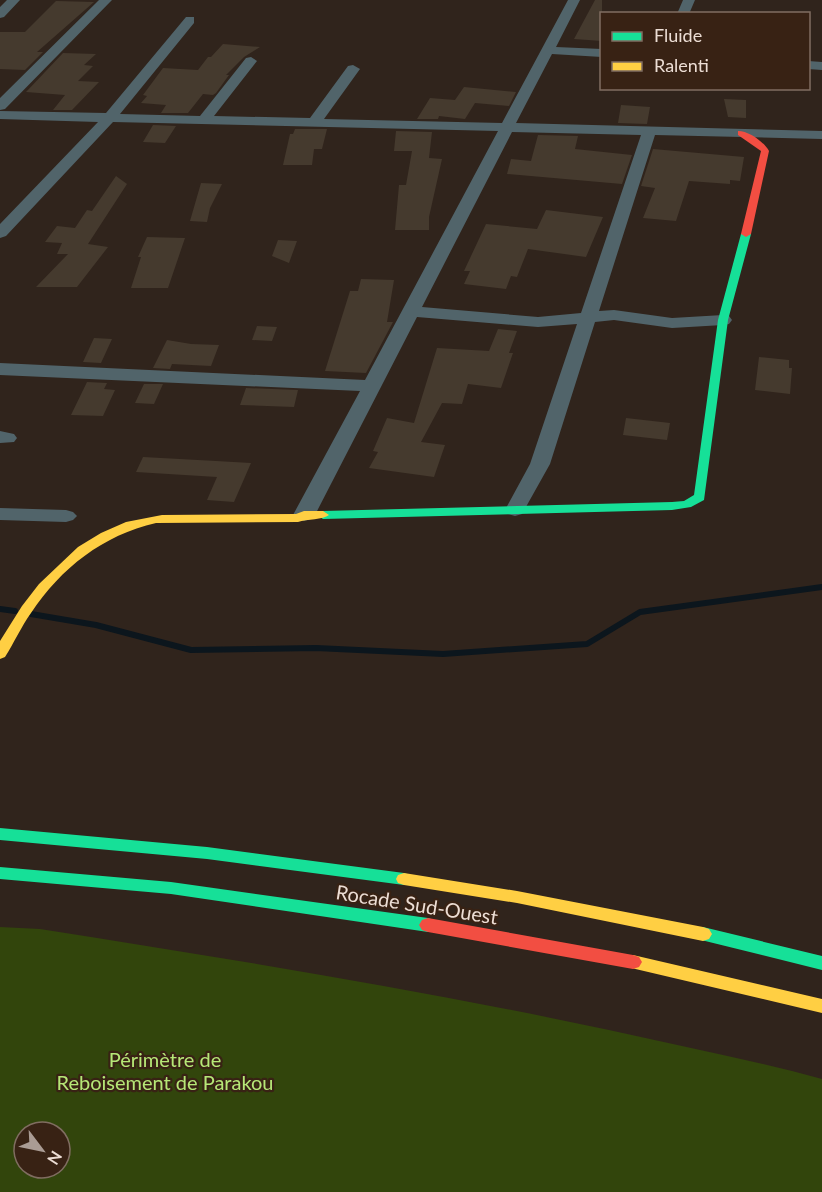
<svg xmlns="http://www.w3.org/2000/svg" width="822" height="1192" font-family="Lato,sans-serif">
<rect width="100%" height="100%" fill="#30241c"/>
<path fill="#32450c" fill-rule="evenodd" d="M0 927 40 929C231 959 421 990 609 1030 680 1046 752 1060 822 1079V1192H0ZM24 1132H60V1168H24Z"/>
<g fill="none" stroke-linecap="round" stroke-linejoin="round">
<path stroke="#0c161d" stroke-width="6" d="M0 609 15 611
M31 614 96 625 191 650 316 648 443 654 587 644 640 612 822 587"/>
</g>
<path fill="#453a2e" d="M595 0H602V41L574 39Z
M56 1 94 2 37 52H43L25 70 0 69V32H25Z
M223 44 260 47 244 57 226 75H229L216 93 213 95 203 94 188 113H161L166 105 141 103 147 96 143 95 163 68 198 70 208 57H211Z
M63 53 96 54 84 65 93 66 78 81 99 82 72 110H53L65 95 26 92Z
M464 87 516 92 509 106 475 103 465 119 439 116 438 119H417L430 98 455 100Z
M724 99 746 100V118L728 117Z
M621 105 650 107 647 124 618 123Z
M153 125 176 126 165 143 143 142Z
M295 129H327L322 149H314L312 165H283L290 134H293Z
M396 131 432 132 429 158 442 159 429 217V230H395L399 185H406L412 151H394Z
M538 135 578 136 575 149 632 155 622 184 507 174 511 159 531 161Z
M653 149 744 157 740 181 730 180V184L689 181 676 221 643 218 655 188 641 186Z
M116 176 127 184 88 244 108 247 77 287H36L68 254H57L62 243 45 242 57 226 75 228 87 210 92 211Z
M201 183 222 184 210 208 207 222 190 221Z
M546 210 603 217 586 257 528 249 517 277 511 276 506 289 464 284 470 271H464L486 224 537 229Z
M147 237 185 238 168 288H131L141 257H138Z
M278 240 297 241 289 263 272 256Z
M361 279 394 280 387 322H393L366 373 325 371 350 291H358Z
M257 326 277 327 272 341 252 340Z
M498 329 517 331 509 353H513L501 388 468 384 462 404 442 403 421 442 445 445 434 477 369 468 378 452 373 451 387 418 414 423 437 348 489 351Z
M94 338 112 339 101 363 83 362Z
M167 340 191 344 219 345 211 366 172 364 170 369 153 368Z
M759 357 789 360V368H792L790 394 755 390Z
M87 382 107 383 104 389 115 390 103 416 71 415Z
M144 384H163L154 404 135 403Z
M246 388 298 390 294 407 240 405Z
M626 418 670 423 667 440 623 435Z
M143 457 216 461 251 463 234 502 207 500 217 477 136 472Z"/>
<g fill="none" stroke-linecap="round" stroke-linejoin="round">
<path fill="#51646a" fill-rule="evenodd" d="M7 0H20L4 17 0 18V7Z
M99 0H112L5 109 0 110V98Z
M568 0H580L556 47 602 49V57L552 54 516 123 822 131V139L655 135 599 311 614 310 672 318 723 315 729 316 732 320 729 324 723 325 672 328 614 320 595 322 550 464 522 514 515 516 508 514 505 510 530 464 577 324 538 327 417 317 315 515 311 519 304 521 297 519 293 515 360 391 0 375V363L365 380 498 131 113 122 6 236 0 238V224L98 122 0 119V111L106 113 186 17H194V23L120 114 200 116 246 58 251 57 257 61 214 116 310 118 348 66 353 65 360 69 324 119 502 123ZM512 132 641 135 581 313 538 317 422 307Z
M683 0H695L689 14H677Z
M808 61 822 62V70L808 69Z
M0 431 14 434 17 438 14 442 0 443Z
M0 508 66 510 73 512 77 516 73 520 66 522 0 520Z"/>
<path fill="#16e098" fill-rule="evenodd" d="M746 231 751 234 728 320 704 500 691 507 672 510 323 519 317 515 323 511 672 502 684 501 694 495 718 320 741 234Z
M0 828 207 847 404 873 410 875 412 879 410 883 404 885 207 859 0 840Z
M0 867 171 882 428 918 434 920 437 925 434 930 428 932 171 894 0 879Z
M703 927 822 956V970L697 939 694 934 697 929Z"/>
<path fill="#ffcf43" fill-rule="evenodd" d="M304 511H323L329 515C323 520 307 519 298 522L156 523C103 535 61 568 31 613 21 627 14 643 5 657L0 659V641L22 606 39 584 78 547 101 533 126 522 162 515 296 514Z
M404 873 517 891 703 927 709 929 712 934 709 939 703 941 517 903 404 885 398 883 396 879 398 875Z
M633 955 822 999V1013L627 967 624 962 627 957Z"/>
<path fill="#f24e42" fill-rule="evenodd" d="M738 131C749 131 764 142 769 151L751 234 746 237 741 234 761 151 738 135Z
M428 918 633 955 639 957 642 962 639 967 633 969 428 932 422 930 419 925 422 920Z"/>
</g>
<g text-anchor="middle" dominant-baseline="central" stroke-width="4.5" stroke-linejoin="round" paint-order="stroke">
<g font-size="20" fill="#ecddd4" stroke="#382214">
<text transform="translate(417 904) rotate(9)">Rocade Sud-Ouest</text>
</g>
<g font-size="20" fill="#b6e777" stroke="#382214">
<text x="165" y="1059">Périmètre de<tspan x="165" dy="23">Reboisement de Parakou</tspan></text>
</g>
</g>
<rect x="600" y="12" width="210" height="78" fill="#382214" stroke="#806d61" stroke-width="1.5"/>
<rect x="612" y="32" width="30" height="9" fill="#16e098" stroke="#806d61" stroke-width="1.5"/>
<text x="654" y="42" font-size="18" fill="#ecddd4">Fluide</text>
<rect x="612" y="62" width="30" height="9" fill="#ffcf43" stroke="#806d61" stroke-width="1.5"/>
<text x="654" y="72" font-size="18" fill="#ecddd4">Ralenti</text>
<g transform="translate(42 1150) rotate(122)"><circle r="28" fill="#382214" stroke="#806d61" stroke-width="1.5"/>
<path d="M0-4.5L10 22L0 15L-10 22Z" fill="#aa9c94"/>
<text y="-9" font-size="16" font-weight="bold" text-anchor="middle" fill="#ecddd4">N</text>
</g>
</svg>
